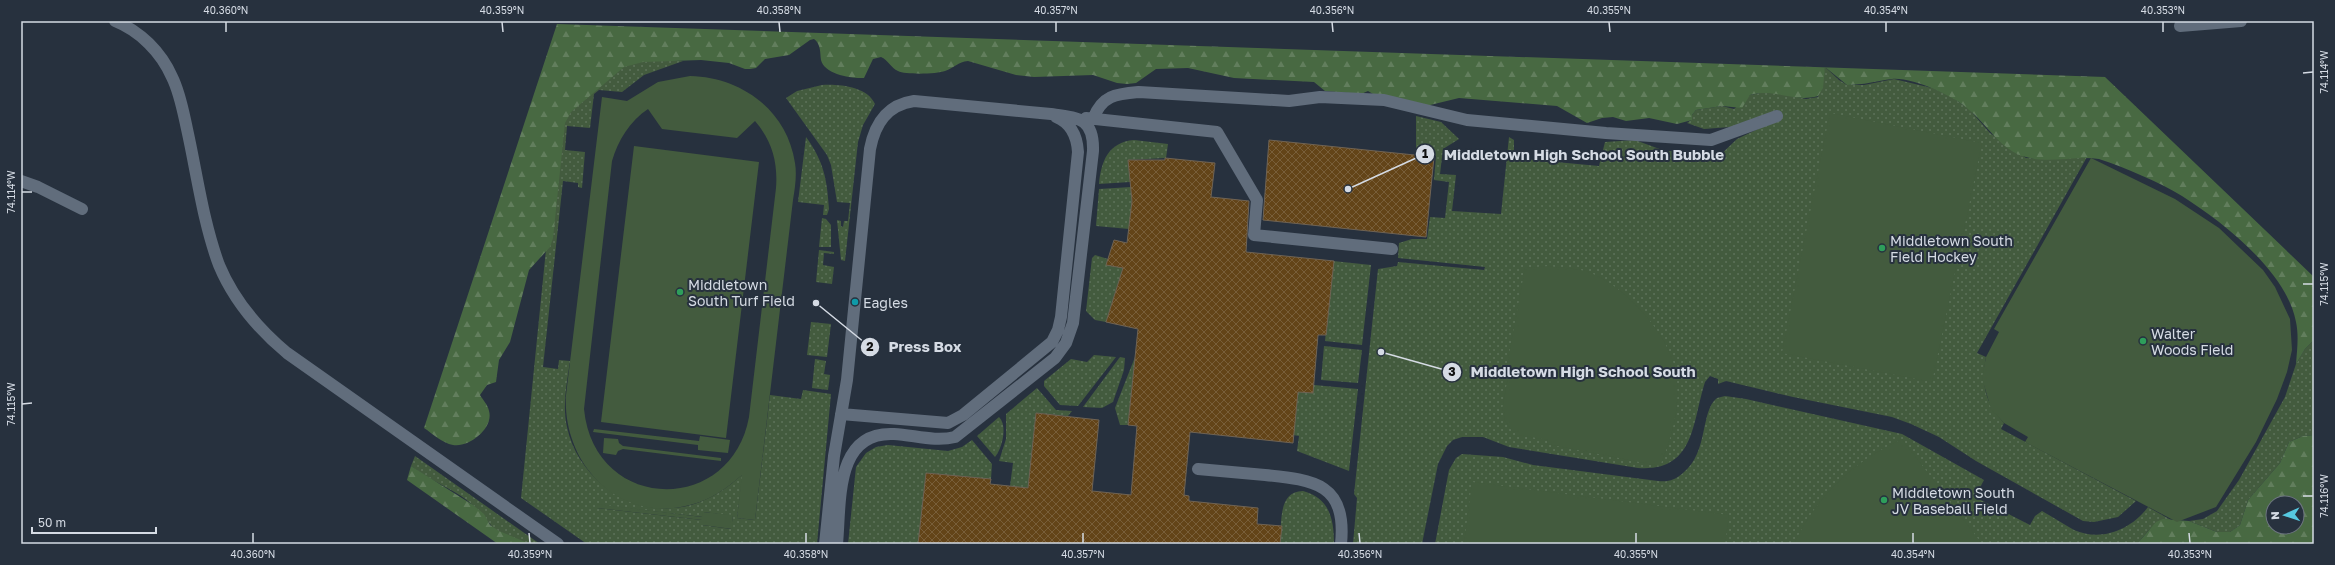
<svg xmlns="http://www.w3.org/2000/svg" width="2335" height="565" font-family="'Golos Text',sans-serif">
<defs>
<pattern id="grass-dots" width="8" height="8" patternUnits="userSpaceOnUse"><rect width="8" height="8" fill="#435b3e"/><path d="M2 2h.1M6 6h.1" fill="none" stroke="#5d725a" stroke-width="1.8" stroke-linecap="round"/></pattern>
<pattern id="forest-firs" width="22" height="20" patternUnits="userSpaceOnUse"><rect width="22" height="20" fill="#486942"/><path d="M5 1l3.5 6h-7zM16 11l3.5 6h-7z" fill="#627e5d"/></pattern>
<pattern id="building-cross-hatch" width="8" height="8" patternUnits="userSpaceOnUse"><rect width="8" height="8" fill="#634418"/><path d="M0 0l8 8M0 8l8-8" fill="none" stroke="#785e39"/></pattern>
</defs>
<rect width="100%" height="100%" fill="#27313e"/>
<path fill="url(#grass-dots)" fill-rule="evenodd" d="M633 57 683 61 644 75 622 92 599 90 594 94 590 128 567 126 565 150 585 152 582 188 578 187V183L563 181 543 367 558 369 559 360 570 361C567 383 562 405 567 427 579 482 636 520 691 505 712 499 727 488 743 474L737 518 755 520 770 395 801 399 803 390 831 394 817 544H587L521 498 559 120ZM597 505 703 517 704 512 733 516 731 529 702 525V520L597 508Z
M1825 67 1839 80 1847 85H1864L1894 79 1932 88 1949 95 1969 109 1990 133 2026 158 2054 159 2087 157 1977 353 1986 357C1981 386 1985 402 2004 423L2001 429 2136 501 2118 517 2094 522 2083 521 1976 461 1939 437 1911 424 1892 417 1793 397 1726 381 1718 384V379L1710 376 1705 382C1692 423 1695 472 1638 468L1509 447 1483 437H1462L1453 440 1447 446 1438 464 1422 544H1353L1357 498 1354 494 1378 269 1397 266 1398 262 1484 270 1485 267 1398 258 1399 243 1412 239H1427L1430 217 1445 218 1449 182 1434 180 1436 156 1416 154V116L1441 122 1459 139 1443 149 1440 174 1456 175 1452 211 1501 214 1509 137 1514 140V158L1599 166 1605 142 1635 140 1665 151H1687L1716 159 1737 139 1781 118 1776 110 1743 126 1704 129 1687 123 1691 120 1692 115 1696 110 1722 106 1734 109 1750 95 1760 93 1773 92 1806 99 1818 97Z
M822 85C838 84 867 86 875 104L863 125 858 142 845 261 841 260 837 220 841 221V226L843 227 844 221H848L850 203 837 202 831 165 827 155 786 98 797 91Z
M806 137C824 162 827 179 829 209L827 215H823L824 205 798 202Z
M1134 140 1168 144 1166 158 1128 160 1130 182 1099 184C1101 162 1108 142 1134 140Z
M1131 187 1133 193 1129 229 1096 226 1099 189Z
M822 218 826 219 831 225V247H819Z
M819 250 834 252V254L824 253 823 265 834 267 832 284 816 282Z
M1095 255 1108 259 1123 268 1106 322 1095 320 1086 311 1092 258Z
M1333 261 1371 265 1362 345 1325 341Z
M811 322 831 324 827 357 807 355Z
M2314 340V435L2303 436 2289 442 2280 463 2248 500 2240 525 2230 532H2217L2189 521 2203 519 2217 511 2239 480 2285 397 2296 364 2305 349Z
M1324 346 1362 350 1358 383 1321 380Z
M1094 355 1116 357 1078 406 1060 405 1044 386V381L1071 359 1087 362Z
M1120 357 1125 358 1124 370 1113 402 1102 408 1083 407Z
M1135 357 1128 425H1120L1115 408Z
M815 359 826 361 824 374 830 375 828 390 812 388Z
M1314 385 1358 389 1349 471 1297 451 1299 436 1293 435 1298 392Z
M1037 388 1056 410 1072 411 1068 416 1036 413 1028 488 1010 486 1013 463 999 461 1006 439V414Z
M1725 396 1746 399 1902 434 1984 480 1975 497 2030 525 2035 516 2042 511C2053 517 2063 524 2074 530 2101 542 2131 530 2148 507L2171 520C2155 519 2148 532 2137 544H1435L1449 470 1456 458 1462 454 1503 457 1533 465 1658 481C1669 482 1675 480 1683 473 1709 452 1700 411 1717 398Z
M999 417C1008 426 1002 449 995 457L977 436Z
M972 440 992 464 991 479 926 473 918 544H848L856 467 866 453 876 447 888 445 948 451 962 447Z
M415 456 540 544C524 544 500 537 490 524 481 513 473 504 461 496 445 486 427 478 411 466Z
M1303 491C1330 498 1334 520 1334 544H1280C1282 525 1277 491 1303 491Z"/>
<path fill="url(#forest-firs)" fill-rule="evenodd" d="M557 24 2105 77 2314 277V340L2305 349 2296 364C2297 350 2299 336 2296 322 2287 272 2223 222 2182 196 2159 182 2126 168 2099 159 2076 155 2050 164 2026 157 2001 151 1987 124 1968 109 1954 96 1912 77 1892 79 1877 81 1863 85 1847 85L1825 67 1823 88 1818 96C1792 103 1777 88 1750 95L1742 108 1722 106 1696 110 1692 115V120L1677 124 1649 118 1626 121 1613 117 1602 118 1587 123 1557 106 1459 98 1426 106 1373 94 1368 91 1361 94 1325 91 1314 82 1234 78 1188 68 1156 69 1136 83 1127 84 1117 83 1093 75 1034 77 1016 75 968 61C958 62 954 68 945 71 937 74 906 75 898 71 891 68 888 60 881 57L873 59 864 78C852 79 824 74 821 60 820 53 821 44 814 39L810 40 789 55 765 59 756 68 750 69H745L729 63 701 60 643 62 624 67 571 112 565 123 553 238 550 247 529 270 510 342 499 360 496 382 487 385 480 395C483 400 488 405 489 411 494 428 469 448 453 445 442 443 433 434 424 428Z
M2314 435V544H2137L2156 522 2163 519 2189 521 2217 532H2230L2240 525 2248 500 2280 463 2289 442 2303 436ZM2273 503H2297V527H2273Z
M411 466 473 505 484 514 490 525 499 531 530 544H498L407 480Z"/>
<path fill="#435b3e" fill-rule="evenodd" d="M690 76C741 77 787 110 795 163 797 175 795 188 793 200L755 520 737 518 742 475C727 488 711 500 690 505 619 524 562 464 566 395L602 97 627 101 658 82ZM648 109 662 129 737 138 755 121C772 141 778 162 776 188L749 417C731 516 594 513 584 409L612 161C618 140 630 121 648 109Z
M1830 113 1982 143 1932 382 1782 353Z
M634 146 759 162 726 438 601 422Z
M2091 158 2175 199 2219 228 2263 270 2275 287 2290 319 2292 350 2287 372 2277 399 2256 442 2216 507 2177 522 2025 442 2028 437 2004 423 1991 409 1982 378 1986 357 1999 332 1994 329Z
M1549 266C1561 268 1574 268 1585 271 1622 282 1671 335 1676 374 1681 406 1672 437 1660 466L1547 444 1548 440 1519 435V432L1512 431 1504 419 1505 411 1502 410 1508 377 1505 376 1525 268Z
M594 429 699 441 700 436 730 440 728 453 698 450V445L593 432Z
M604 438 618 439 619 443 623 446 721 458V461L623 449 618 451 616 455 603 453Z
M1902 439 1982 544H1794C1817 495 1853 462 1902 439Z
M1472 482 1729 515 1725 544H1464Z
M597 504 702 517 703 512 733 515 732 529 702 525V520L597 508Z"/>
<path fill="url(#building-cross-hatch)" stroke="#6f6354" d="M1269 140 1434 157 1426 237 1263 220Z
M1165 158 1215 163 1211 197 1249 201 1246 252 1334 261 1326 335H1318L1313 393 1298 392 1293 443 1190 432 1184 495 1189 496V501L1258 508 1257 524 1282 526 1280 544H918L926 473 991 479 990 484 1028 488 1036 413 1099 420 1092 491 1131 495 1137 426 1128 425 1138 329 1106 322 1123 268 1106 265 1114 240 1127 243 1132 201 1128 160H1165Z"/>
<g fill="none" stroke-linecap="round" stroke-linejoin="round">
<path stroke="#616d7c" stroke-width="12" d="M115 21C140 31 161 52 172 77 180 93 183 111 187 129 197 174 203 222 219 265 234 301 257 328 287 353L558 544
M2180 26 2241 21
M1086 118 1217 132 1257 200 1254 235 1392 249
M1093 119C1102 95 1116 94 1139 92L1289 101 1320 97 1384 100 1467 120 1606 133 1711 140 1777 116
M21 181 38 187 82 209
M841 414 948 423 963 415 1052 342 1058 330 1061 317 1078 152C1077 136 1071 123 1056 117
M1198 469C1220 471 1243 473 1265 475 1315 480 1347 484 1341 544
M825 544 834 456 847 380 870 149C875 123 887 105 914 101L1051 114C1079 118 1094 118 1093 151L1073 323 1066 343 1055 358 955 437C935 442 914 435 894 434 834 431 841 503 837 544"/>
</g>
<path fill="none" stroke="#d5dbe4" stroke-width="1.5" d="M226 22V32M502 22 503 32M779 22 780 32M1056 22V32M1332 22 1333 32M1609 22 1610 32M1886 22V32M2163 22V32M2303 73 2313 72M22 192H32M2303 284H2313M22 404 32 403M2303 496H2313M253 533V543M529 533 530 543M806 533V543M1083 533V543M1359 533 1360 543M1636 533V543M1913 533V543M2189 533 2190 543"/>
<g fill="#2e9e5b" stroke="#27313e" stroke-width="1.5">
<circle cx="1882" cy="248" r="4"/>
<circle cx="680" cy="292" r="4"/>
<circle cx="2143" cy="341" r="4"/>
<circle cx="1884" cy="500" r="4"/>
</g>
<circle fill="#0f9aa8" stroke="#27313e" stroke-width="1.5" cx="855" cy="302" r="4"/>
<g text-anchor="middle" dominant-baseline="central" stroke-width="4" stroke-linejoin="round" paint-order="stroke">
<g font-size="14" fill="#d5dbe4" stroke="#27313e" text-anchor="start">
<text x="1890" y="240">Middletown South<tspan x="1890" dy="16">Field Hockey</tspan></text>
<text x="688" y="284">Middletown<tspan x="688" dy="16">South Turf Field</tspan></text>
<text x="863" y="302">Eagles</text>
<text x="2151" y="333">Walter<tspan x="2151" dy="16">Woods Field</tspan></text>
<text x="1892" y="492">Middletown South<tspan x="1892" dy="16">JV Baseball Field</tspan></text>
</g>
</g>
<path fill="none" stroke="#d5dbe4" stroke-width="1.5" d="M1348 189L1425 154M816 303L870 347M1381 352L1452 372"/>
<g fill="#d5dbe4" stroke="#27313e" stroke-width="1.5">
<circle cx="1348" cy="189" r="4"/>
<circle cx="816" cy="303" r="4"/>
<circle cx="1381" cy="352" r="4"/>
<circle cx="1425" cy="154" r="10"/>
<circle cx="870" cy="347" r="10"/>
<circle cx="1452" cy="372" r="10"/>
</g>
<g font-size="12" text-anchor="middle" font-weight="bold" fill="#111">
<text x="1425" y="158">1</text>
<text x="870" y="351">2</text>
<text x="1452" y="376">3</text>
</g>
<g font-size="15" text-anchor="middle" font-weight="bold" fill="#d5dbe4" stroke="#27313e" stroke-width="4" stroke-linejoin="round" paint-order="stroke">
<text x="1584" y="160">Middletown High School South Bubble</text>
<text x="925" y="352">Press Box</text>
<text x="1583" y="377">Middletown High School South</text>
</g>
<rect width="2335" height="565" fill="none" stroke="#27313e" stroke-width="44"/>
<g transform="translate(2285 515) rotate(267)"><circle r="19" fill="#27313e" stroke="#6d7580"/>
<path d="M0-3L7 15L0 10L-7 15Z" fill="#56c9e0"/>
<text y="-6" font-size="11" font-weight="bold" text-anchor="middle" fill="#d5dbe4">N</text>
</g>
<path d="M32 527v6h124v-6" fill="none" stroke="#d5dbe4" stroke-width="2"/>
<text x="38" y="527" font-size="12" fill="#d5dbe4" stroke="#27313e" stroke-width="3" paint-order="stroke">50 m</text>
<rect x="22" y="22" width="2291" height="521" fill="none" stroke="#d5dbe4" stroke-width="1.5"/>
<g font-size="10" text-anchor="middle" fill="#d5dbe4">
<text x="226" y="14">40.360°N</text>
<text x="502" y="14">40.359°N</text>
<text x="779" y="14">40.358°N</text>
<text x="1056" y="14">40.357°N</text>
<text x="1332" y="14">40.356°N</text>
<text x="1609" y="14">40.355°N</text>
<text x="1886" y="14">40.354°N</text>
<text x="2163" y="14">40.353°N</text>
<text transform="translate(2324 72) rotate(-90)" y="4">74.114°W</text>
<text transform="translate(11 192) rotate(-90)" y="4">74.114°W</text>
<text transform="translate(2324 284) rotate(-90)" y="4">74.115°W</text>
<text transform="translate(11 404) rotate(-90)" y="4">74.115°W</text>
<text transform="translate(2324 496) rotate(-90)" y="4">74.116°W</text>
<text x="253" y="558">40.360°N</text>
<text x="530" y="558">40.359°N</text>
<text x="806" y="558">40.358°N</text>
<text x="1083" y="558">40.357°N</text>
<text x="1360" y="558">40.356°N</text>
<text x="1636" y="558">40.355°N</text>
<text x="1913" y="558">40.354°N</text>
<text x="2190" y="558">40.353°N</text>
</g>
</svg>
